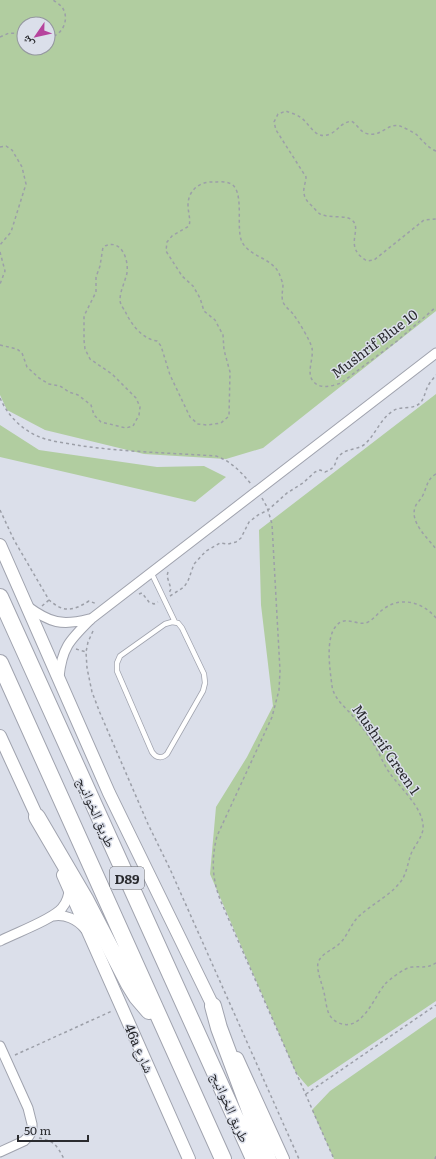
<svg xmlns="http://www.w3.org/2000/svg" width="436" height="1159" font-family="Literata,'Noto Naskh Arabic',serif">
<rect width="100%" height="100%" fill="#dbdfea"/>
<path fill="#b1cda0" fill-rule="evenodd" d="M0 0H436V311L263 448 226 459 144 454 45 430 7 410 0 395ZM24 24H48V48H24Z
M436 394V1001L308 1087 296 1073 210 874 216 807 247 757 273 706 261 605 259 530Z
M0 425 39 450 157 467 204 466 226 477 195 502 0 457Z
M436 1017V1159H334L312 1110 330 1091Z"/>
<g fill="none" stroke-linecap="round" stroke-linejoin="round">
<g stroke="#a0a3ae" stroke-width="6">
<path id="service" d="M151 572 175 622
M172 622 178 623 182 628 204 674 205 683 203 691 167 754C162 759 156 758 152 752L117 671V663L120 656 165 624Z"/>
</g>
<g stroke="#a0a3ae" stroke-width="11">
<path id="minor" d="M27 606C50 623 62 626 89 619
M59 677C62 647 70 640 91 619L436 353
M53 916C65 914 77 919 85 929
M0 941C15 933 52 920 62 908 67 902 69 896 69 888
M0 1046 28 1108 32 1124V1131L29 1136 24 1141 0 1152"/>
</g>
<g stroke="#a0a3ae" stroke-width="14">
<path id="tertiary" d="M0 545 109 793 216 1012
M0 736 40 823
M63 875 189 1159
M237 1058 283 1159"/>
</g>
<g stroke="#a0a3ae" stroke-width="18">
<path id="trunk" d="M0 597 254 1159
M0 663 223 1159
M37 817 85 899 129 984 137 997 149 1011
M213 1006 219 1028 268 1159"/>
</g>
<path stroke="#9c9fa8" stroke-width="1.5" stroke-dasharray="3 3" stroke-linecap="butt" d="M0 37 9 33 24 34
M48 37C63 37 71 17 61 6 59 4 56 2 53 0
M0 147 6 146 12 150 22 167 26 184 11 232 0 245
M436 151C428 148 423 141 417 135 413 132 405 128 400 126 387 122 381 139 365 133 360 131 357 124 351 121 339 124 339 130 330 134 315 141 310 123 300 117 296 114 290 113 286 111L278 114 274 122 276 130 306 177C306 182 303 188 304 192 304 198 307 201 311 205 314 208 317 212 320 214 330 219 347 214 353 221 362 231 343 247 367 261L374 260 424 220 436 219
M0 252 5 271 0 284
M0 345 17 349 22 353 27 367 39 378 49 384 60 386 69 392 78 395 91 405 94 415 101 422 126 428 133 426 139 415 140 407 136 398 112 374 90 359 85 349 84 340V316L96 292V277L100 266 103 247C120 237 129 258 127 273 125 282 120 291 120 300 120 304 123 308 125 311 131 324 142 339 157 341L161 346 170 375 190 417 198 424 207 425 221 423 229 416 230 372 224 350 223 335 215 320 204 311 200 298 193 286 182 276 166 251 167 242 172 236 189 226C191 219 188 213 188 205 188 191 199 181 214 182 218 182 224 181 229 183 246 188 235 228 242 242 250 257 270 257 279 273 280 276 282 281 283 284 283 290 281 296 283 302 285 307 290 310 293 314 298 320 311 342 312 348 314 358 306 373 313 381 320 390 332 386 341 383L397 341 436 307
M0 398C7 414 19 427 35 435 49 442 67 443 82 446 127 452 171 453 216 456 231 461 241 472 251 484
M436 474C427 479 427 487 423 495 421 499 418 502 416 505 408 521 427 537 436 549
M262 498 267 507 272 524 280 671 279 690 272 717 217 836C211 860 212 881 222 904L334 1159
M0 510 14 540 49 600C64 613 73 611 89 601L97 604
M168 572 167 576 171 589 169 593
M139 594 142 593 149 602 154 604 158 602
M170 596 184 587 188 581 194 564 206 551 220 543 228 544 236 542 241 538 249 522 258 515 268 510 287 493 303 483 315 472 320 470 325 472C340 466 332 462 340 455 347 448 358 450 365 444 376 434 380 419 393 411 401 405 413 411 421 402 424 398 425 393 427 388 429 383 433 379 436 375
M42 606 49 600
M436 618C424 603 402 596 385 608 378 612 374 620 366 623 355 625 345 615 336 626 325 639 330 670 332 686 334 700 348 709 356 720 364 729 371 739 377 750 381 757 384 765 389 772 399 787 425 809 423 829 422 838 414 846 411 854 408 862 407 871 403 878 395 893 370 905 357 918 350 926 347 937 339 944 333 950 321 953 318 963 316 971 324 988 325 998 327 1007 327 1017 337 1022 361 1035 374 997 385 984 390 979 404 968 412 967 422 966 426 969 436 963
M93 631 88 642 86 652 87 668 92 692 100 713 148 824 170 869 299 1159
M76 649 86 652
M15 1055 112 1011
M306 1094 436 1005
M39 1138C54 1141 57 1145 64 1159
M435 1159 436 1156"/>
<use href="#service" stroke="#fff" stroke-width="4.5"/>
<use href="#minor" stroke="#fff" stroke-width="9"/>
<use href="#tertiary" stroke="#fff" stroke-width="12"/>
<use href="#trunk" stroke="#fff" stroke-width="16"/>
</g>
<g text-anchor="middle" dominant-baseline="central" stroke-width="3" stroke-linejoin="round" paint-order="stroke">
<rect fill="#dbdfea" stroke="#5f6167" stroke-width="1" x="110" y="867" width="34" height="22" rx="3"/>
<g font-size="13" font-weight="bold" fill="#2a2b2f">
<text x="127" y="878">D89</text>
</g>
<g font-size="14" fill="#2a2b2f" stroke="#dbdfea">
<text transform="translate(374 343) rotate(-37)">Mushrif Blue 10</text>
<text transform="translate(387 749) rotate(55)">Mushrif Green 1</text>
<text transform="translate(97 812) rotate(66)">طريق الخوانيج</text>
<text transform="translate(140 1048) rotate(66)">46a شارع</text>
<text transform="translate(231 1107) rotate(66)">طريق الخوانيج</text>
</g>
</g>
<g transform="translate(36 36) rotate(236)"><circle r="19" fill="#dbdfea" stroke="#94979f"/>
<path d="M0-3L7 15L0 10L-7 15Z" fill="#b6439d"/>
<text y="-6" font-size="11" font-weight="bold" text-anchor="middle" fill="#2a2b2f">ش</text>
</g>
<path d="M18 1135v6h70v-6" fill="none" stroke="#2a2b2f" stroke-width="2"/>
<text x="24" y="1135" font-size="12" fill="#2a2b2f" stroke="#dbdfea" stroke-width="3" paint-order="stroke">50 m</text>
</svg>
